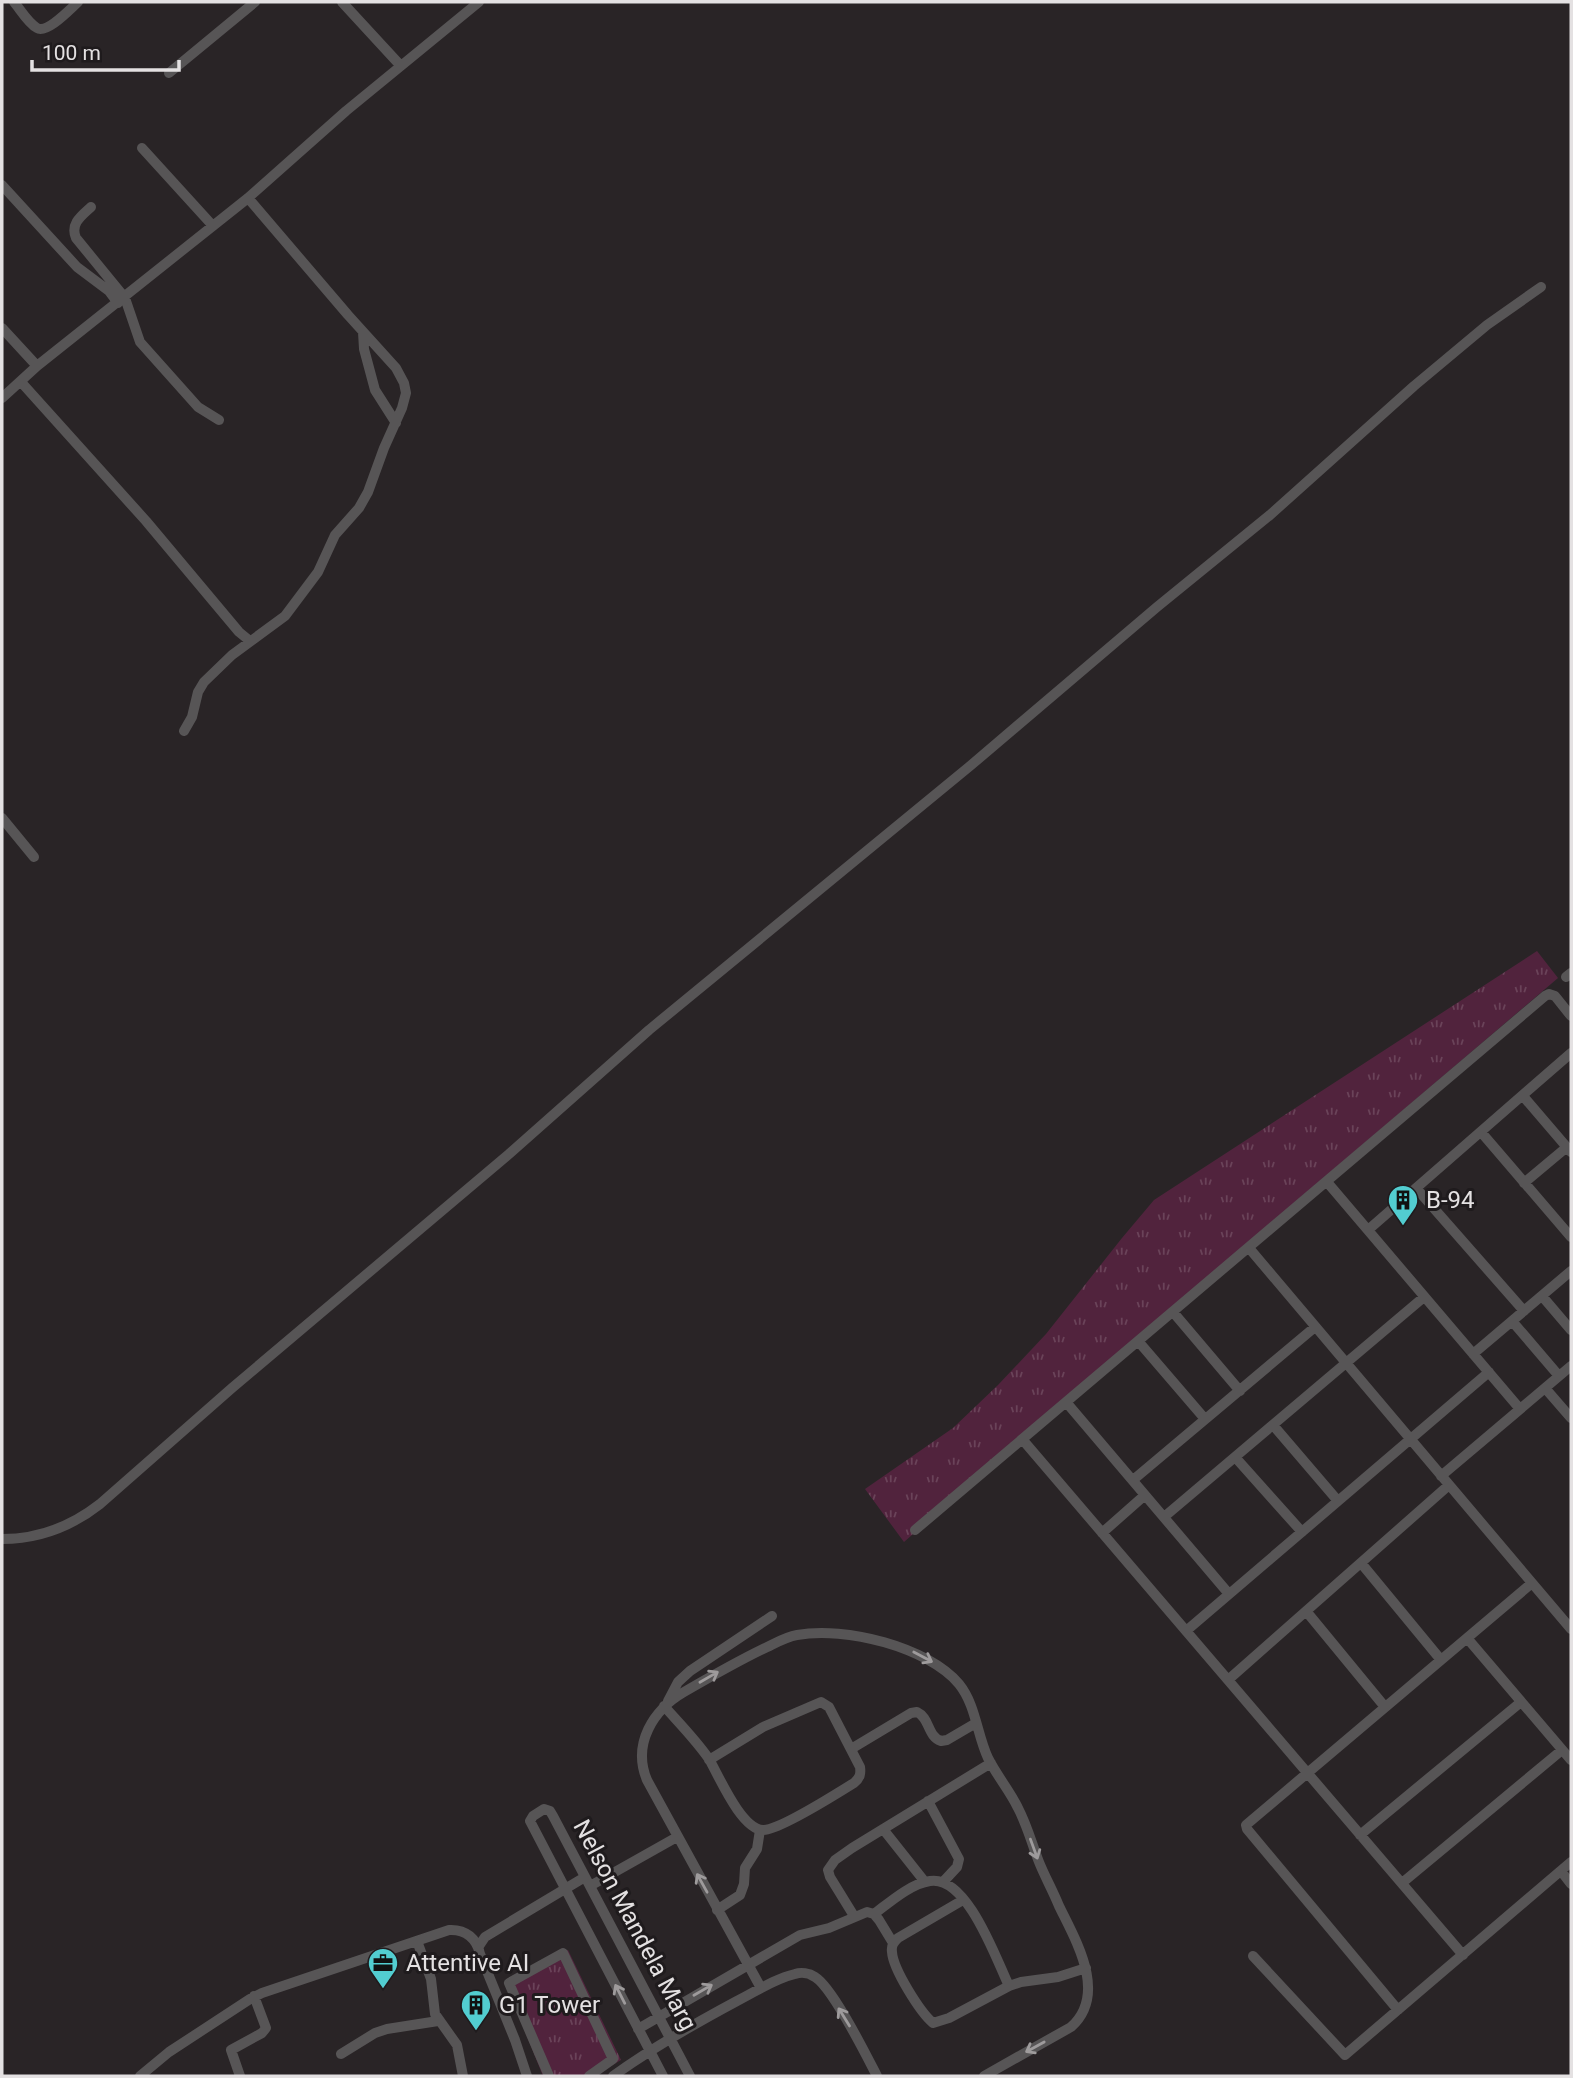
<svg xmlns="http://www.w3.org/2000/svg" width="1573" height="2078" font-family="Roboto,sans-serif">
<defs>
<pattern id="grass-tufts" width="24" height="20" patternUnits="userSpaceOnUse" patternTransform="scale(1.75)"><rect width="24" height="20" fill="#51233d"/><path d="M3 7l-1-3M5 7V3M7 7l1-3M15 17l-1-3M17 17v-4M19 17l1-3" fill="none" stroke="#6a4359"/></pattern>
</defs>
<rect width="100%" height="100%" fill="#292426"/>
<path fill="url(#grass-tufts)" d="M1537 951 1558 978 1103 1366 904 1542 865 1489 953 1428 998 1385 1046 1334 1122 1238 1154 1200Z
M568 1950 621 2060 594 2076H543L506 1984Z"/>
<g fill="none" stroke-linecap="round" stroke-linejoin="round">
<path stroke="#575556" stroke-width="10" d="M14 2C20 9 28 23 37 28 47 34 70 9 78 2
M342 2 400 65
M169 73 255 2
M142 148 213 226
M2 185 77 267 109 291 118 303
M91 207C81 216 70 224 76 238L125 298 140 342 198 407 219 420
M2 328 37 366
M363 332 364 349 375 390 396 423
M21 382 146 521 239 632 250 641
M2 398 37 366 248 198 346 111 479 2
M184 731 192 717 198 692 204 682 232 655 285 616 318 572 335 535 359 508 368 492 384 448 402 408 406 393 404 383 396 368 348 315 248 198
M2 818 34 857
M1566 977 1571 973
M1523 1096 1571 1152
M1481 1132 1571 1237
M1327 1182 1520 1409
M1524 1183 1567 1147
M1416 1188 1524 1311
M1368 1230 1571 1053
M1249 1248 1571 1629
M1542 1296 1571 1330
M1173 1312 1240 1391
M1512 1321 1559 1376
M1138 1341 1205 1419
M1473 1354 1571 1271
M1545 1388 1571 1418
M1066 1402 1229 1594
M1273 1425 1338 1501
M1022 1439 1463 1955
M1235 1457 1302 1532
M1441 1476 1571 1366
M1133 1480 1315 1327
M1164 1517 1424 1297
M915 1530 1545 996 1549 994 1555 996 1571 1016
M1102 1533 1145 1495
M2 1539C38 1539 72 1526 100 1504L232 1388 509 1154 649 1030 970 766 1157 607 1270 515 1414 386 1487 325 1541 287
M1361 1563 1441 1660
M1306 1611 1385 1707
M1186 1631 1489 1372
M1467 1638 1571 1760
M1228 1680 1449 1485
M668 1701 678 1682 690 1671 772 1616
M664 1706C679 1723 696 1740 709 1759 719 1776 741 1829 763 1830 778 1831 838 1793 854 1783 860 1778 861 1774 860 1767L829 1707 821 1702 763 1727 709 1760
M851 1749 911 1713 917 1712C930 1718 927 1736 941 1741L947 1740 976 1723
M928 1801 959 1859 957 1867 943 1882
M883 1829 925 1882
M1360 1835 1521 1702
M1561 1871 1571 1884
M1402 1883 1562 1750
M590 1886 677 1837
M963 1900 898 1938C894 1942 891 1945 892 1952 893 1969 920 2012 933 2023L949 2018 1009 1986 1021 1982 1058 1977 1086 1968
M717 1910 740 1895 744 1884 745 1868 757 1849 760 1830
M874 1914C890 1902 910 1884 930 1881 967 1875 996 1959 1009 1986
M854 1916 830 1877 828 1870 835 1860 852 1848 991 1763
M417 1941 431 1979 435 2014 457 2045 463 2076
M479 1946 485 1937 585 1877
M1253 1956 1345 2055 1571 1862
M761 1988 647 1780C632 1744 653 1710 684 1692 710 1677 736 1662 763 1649 774 1644 785 1637 797 1635 845 1626 928 1647 959 1684 976 1705 977 1735 988 1758 997 1776 1010 1791 1018 1808 1027 1825 1032 1844 1039 1862 1045 1877 1053 1891 1059 1906 1076 1941 1108 1994 1071 2027L984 2076
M1398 2010 1247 1829 1246 1825 1532 1583
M638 2029 800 1935 829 1928 867 1912 874 1914 879 1920 893 1943
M341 2054 375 2033 387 2029 438 2021
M140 2076 169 2052 250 1999 262 1993 449 1930C466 1929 477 1939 480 1954L515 2040 527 2076
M240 2076 231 2050 262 2033 266 2028 254 1996
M549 2076 509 1983 563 1953 613 2059 589 2076
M613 2076C652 2048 694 2024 737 2001 755 1992 774 1979 795 1974 801 1972 809 1973 815 1977 833 1988 866 2055 877 2076
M663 2076 530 1821 533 1816 544 1809 550 1811 553 1816 690 2076"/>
</g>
<defs><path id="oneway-shaft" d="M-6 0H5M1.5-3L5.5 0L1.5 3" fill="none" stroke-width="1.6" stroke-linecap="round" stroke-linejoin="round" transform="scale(1.75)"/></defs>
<g stroke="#9e9b9c">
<use href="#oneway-shaft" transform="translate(923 1657) rotate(28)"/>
<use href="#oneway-shaft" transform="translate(709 1677) rotate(-30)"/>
<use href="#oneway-shaft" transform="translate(1034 1849) rotate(70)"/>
<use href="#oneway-shaft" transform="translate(702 1883) rotate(-119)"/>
<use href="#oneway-shaft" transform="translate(703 1990) rotate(-30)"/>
<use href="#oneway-shaft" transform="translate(620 1994) rotate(-117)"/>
<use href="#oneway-shaft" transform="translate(844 2017) rotate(-122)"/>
<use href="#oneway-shaft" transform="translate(1035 2047) rotate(151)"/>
</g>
<defs>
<g id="building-pin" transform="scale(1.575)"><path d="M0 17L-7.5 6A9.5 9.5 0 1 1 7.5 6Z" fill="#52cdd0" stroke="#1f1b1d"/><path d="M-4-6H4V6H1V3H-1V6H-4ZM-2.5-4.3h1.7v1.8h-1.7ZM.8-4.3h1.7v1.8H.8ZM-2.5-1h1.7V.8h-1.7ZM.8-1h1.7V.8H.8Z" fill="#111"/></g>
<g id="office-pin" transform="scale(1.575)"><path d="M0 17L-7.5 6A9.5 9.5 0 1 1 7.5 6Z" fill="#52cdd0" stroke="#1f1b1d"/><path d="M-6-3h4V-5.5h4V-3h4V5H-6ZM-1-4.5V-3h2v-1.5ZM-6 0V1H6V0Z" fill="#111"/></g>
</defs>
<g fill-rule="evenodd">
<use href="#building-pin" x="1403" y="1200"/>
<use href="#office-pin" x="383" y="1963"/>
<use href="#building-pin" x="476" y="2005"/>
</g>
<g text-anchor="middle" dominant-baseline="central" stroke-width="6" stroke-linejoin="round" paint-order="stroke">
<g font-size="24" fill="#e4e1e2" stroke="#1f1b1d" text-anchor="start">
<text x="1426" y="1200">B-94</text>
<text x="406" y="1963">Attentive AI</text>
<text x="499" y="2005">G1 Tower</text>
</g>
<g font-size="24" fill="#e4e1e2" stroke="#1f1b1d">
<text transform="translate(635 1925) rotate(62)">Nelson Mandela Marg</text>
</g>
</g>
<rect width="1573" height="2078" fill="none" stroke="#e4e1e2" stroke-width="7"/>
<path d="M32 60v10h147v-10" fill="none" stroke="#e4e1e2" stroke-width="3.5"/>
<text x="42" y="60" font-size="21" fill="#e4e1e2" stroke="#1f1b1d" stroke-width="5" paint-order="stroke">100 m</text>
</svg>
